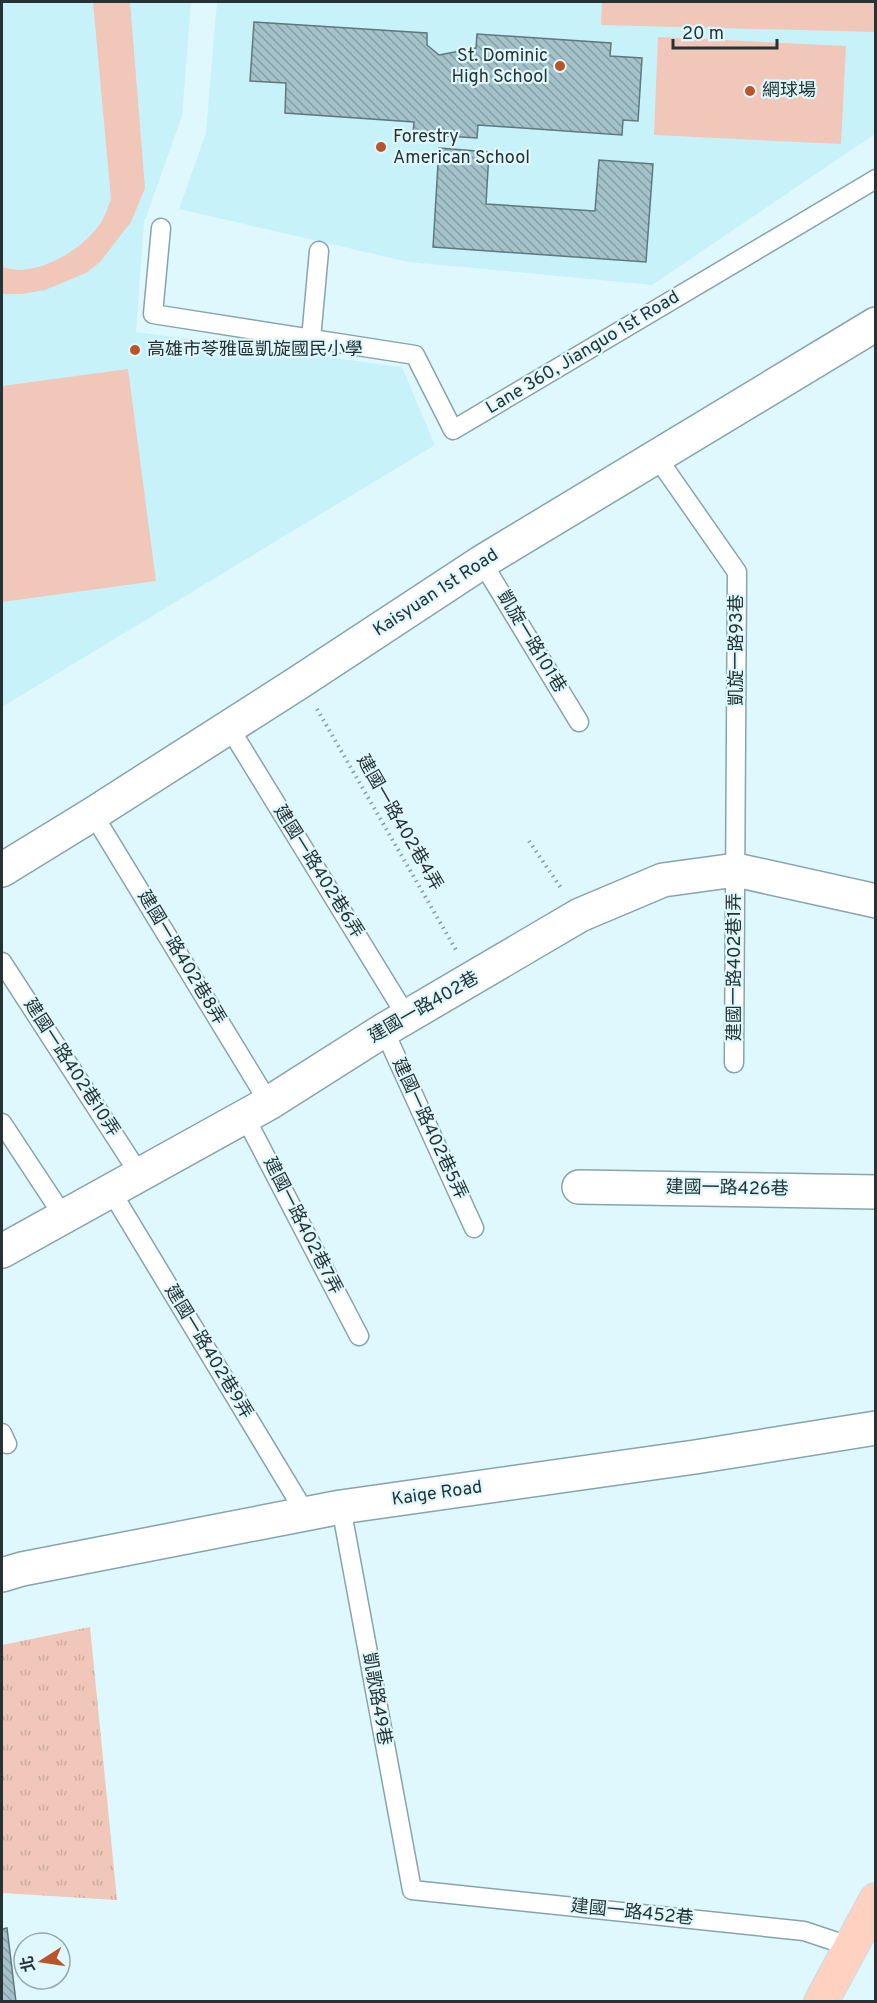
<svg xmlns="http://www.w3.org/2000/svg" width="877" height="2003" font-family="Overpass,'Noto Sans TC',sans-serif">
<defs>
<pattern id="grass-tufts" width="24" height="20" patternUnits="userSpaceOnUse" patternTransform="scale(1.5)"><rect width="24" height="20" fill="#f0c7b8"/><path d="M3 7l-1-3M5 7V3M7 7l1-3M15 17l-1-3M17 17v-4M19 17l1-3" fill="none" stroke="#ceab9f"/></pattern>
<pattern id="building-back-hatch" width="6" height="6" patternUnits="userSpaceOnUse" patternTransform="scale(1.5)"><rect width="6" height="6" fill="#a4c2c9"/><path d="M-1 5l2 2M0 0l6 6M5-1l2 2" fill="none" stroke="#859ea4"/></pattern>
</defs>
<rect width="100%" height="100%" fill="#dff8fd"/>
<path fill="#c8f2fa" d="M2 2H191L182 116 144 223 136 332 402 367 435 445 2 707Z
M217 2H875V134L652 285 409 262 179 209 206 133Z"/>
<path fill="url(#grass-tufts)" d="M90 1627 117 1900 2 1893V1645Z"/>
<path fill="#f0c7b8" d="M93 2H130L145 188 131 222 100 262 86 273 45 290 21 294H2V267C7 268 14 270 20 270 50 269 86 246 102 221 106 214 108 206 111 199Z
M602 2H875V32L601 25Z
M658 37 846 46 841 144 654 135Z
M128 369 156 581 2 602V386Z"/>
<path fill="url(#building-back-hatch)" stroke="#5d797f" stroke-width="1.5" d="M254 22 427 33V45L439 55 476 48 477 34 611 43 610 56 642 58 638 121 623 120 622 135 478 125 477 138 413 134 414 122 285 113 286 83 250 81Z
M439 148 489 152 486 204 595 211 599 160 653 164 646 262 433 247Z
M7 1928 16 2002H2V1929Z"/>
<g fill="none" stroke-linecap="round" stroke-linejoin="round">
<g stroke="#87a4ab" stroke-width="21">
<path id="service" d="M161 228 153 314 415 355 453 430 876 179
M311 339 319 251
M656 456 737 572 734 1063
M482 562 579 722
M229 727 407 1017
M93 814 269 1103
M2 962 140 1175
M384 1030 474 1228
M245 1117 359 1336
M2 1123 64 1217
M111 1191 306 1514
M2 1433 7 1444
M341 1507 412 1890 804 1931 849 1946"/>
</g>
<g stroke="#87a4ab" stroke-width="36">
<path id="minor" d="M2 870 93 814 301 681 482 562 876 324
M579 1187 876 1192
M2 1251 269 1103 384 1030 580 915 663 880 736 870 876 901
M2 1575 22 1569 341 1507 695 1457 876 1428"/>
</g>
<g stroke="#d8dadb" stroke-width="36">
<path id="primary" d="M821 2002 876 1900"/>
</g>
<path stroke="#899da0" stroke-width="4" stroke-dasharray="1.5 4.5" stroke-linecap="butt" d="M317 709 456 950
M529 841 561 888"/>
<use href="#service" stroke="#fff" stroke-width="18"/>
<use href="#minor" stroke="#fff" stroke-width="33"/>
<use href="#primary" stroke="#fed1c1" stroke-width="33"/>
</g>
<g fill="#bb542a" stroke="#dff8fd" stroke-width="2">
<circle cx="560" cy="66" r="6"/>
<circle cx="750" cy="91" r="6"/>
<circle cx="381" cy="147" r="6"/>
<circle cx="135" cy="350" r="6"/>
</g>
<g text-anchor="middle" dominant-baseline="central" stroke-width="4.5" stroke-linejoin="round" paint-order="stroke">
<g font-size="18" fill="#263335" stroke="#dff8fd" text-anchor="start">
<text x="548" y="56" text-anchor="end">St. Dominic<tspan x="548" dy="21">High School</tspan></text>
<text x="762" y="91">網球場</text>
<text x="393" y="137">Forestry<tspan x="393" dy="21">American School</tspan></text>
<text x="147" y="350">高雄市苓雅區凱旋國民小學</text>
</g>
<g font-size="18" fill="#263335" stroke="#dff8fd">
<text transform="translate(583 353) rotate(-31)">Lane 360, Jianguo 1st Road</text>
<text transform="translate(436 593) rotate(-33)">Kaisyuan 1st Road</text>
<text transform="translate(531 642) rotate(59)">凱旋一路101巷</text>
<text transform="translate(737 650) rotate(-90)">凱旋一路93巷</text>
<text transform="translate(399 823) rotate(60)">建國一路402巷4弄</text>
<text transform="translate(318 872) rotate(58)">建國一路402巷6弄</text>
<text transform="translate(181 958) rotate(59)">建國一路402巷8弄</text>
<text transform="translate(735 967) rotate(-90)">建國一路402巷1弄</text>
<text transform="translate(424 1008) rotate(-30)">建國一路402巷</text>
<text transform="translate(71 1068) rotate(57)">建國一路402巷10弄</text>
<text transform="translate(429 1129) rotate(65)">建國一路402巷5弄</text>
<text transform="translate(727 1189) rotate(1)">建國一路426巷</text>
<text transform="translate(302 1226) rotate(63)">建國一路402巷7弄</text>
<text transform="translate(208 1352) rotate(59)">建國一路402巷9弄</text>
<text transform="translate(437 1494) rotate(-8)">Kaige Road</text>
<text transform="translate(376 1699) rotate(80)">凱歌路49巷</text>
<text transform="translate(632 1913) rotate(6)">建國一路452巷</text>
</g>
</g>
<rect width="877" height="2003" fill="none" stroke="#263335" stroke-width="6"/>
<g transform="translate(42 1961) rotate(258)"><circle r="28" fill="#dff8fd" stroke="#95a9ad" stroke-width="1.5"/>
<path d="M0-4.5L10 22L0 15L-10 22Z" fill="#bb542a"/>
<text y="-9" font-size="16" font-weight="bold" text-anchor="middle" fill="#263335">北</text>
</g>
<path d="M673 39v9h104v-9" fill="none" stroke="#263335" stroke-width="3"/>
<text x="682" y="39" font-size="18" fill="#263335" stroke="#dff8fd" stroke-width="4.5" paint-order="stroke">20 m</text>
</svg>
